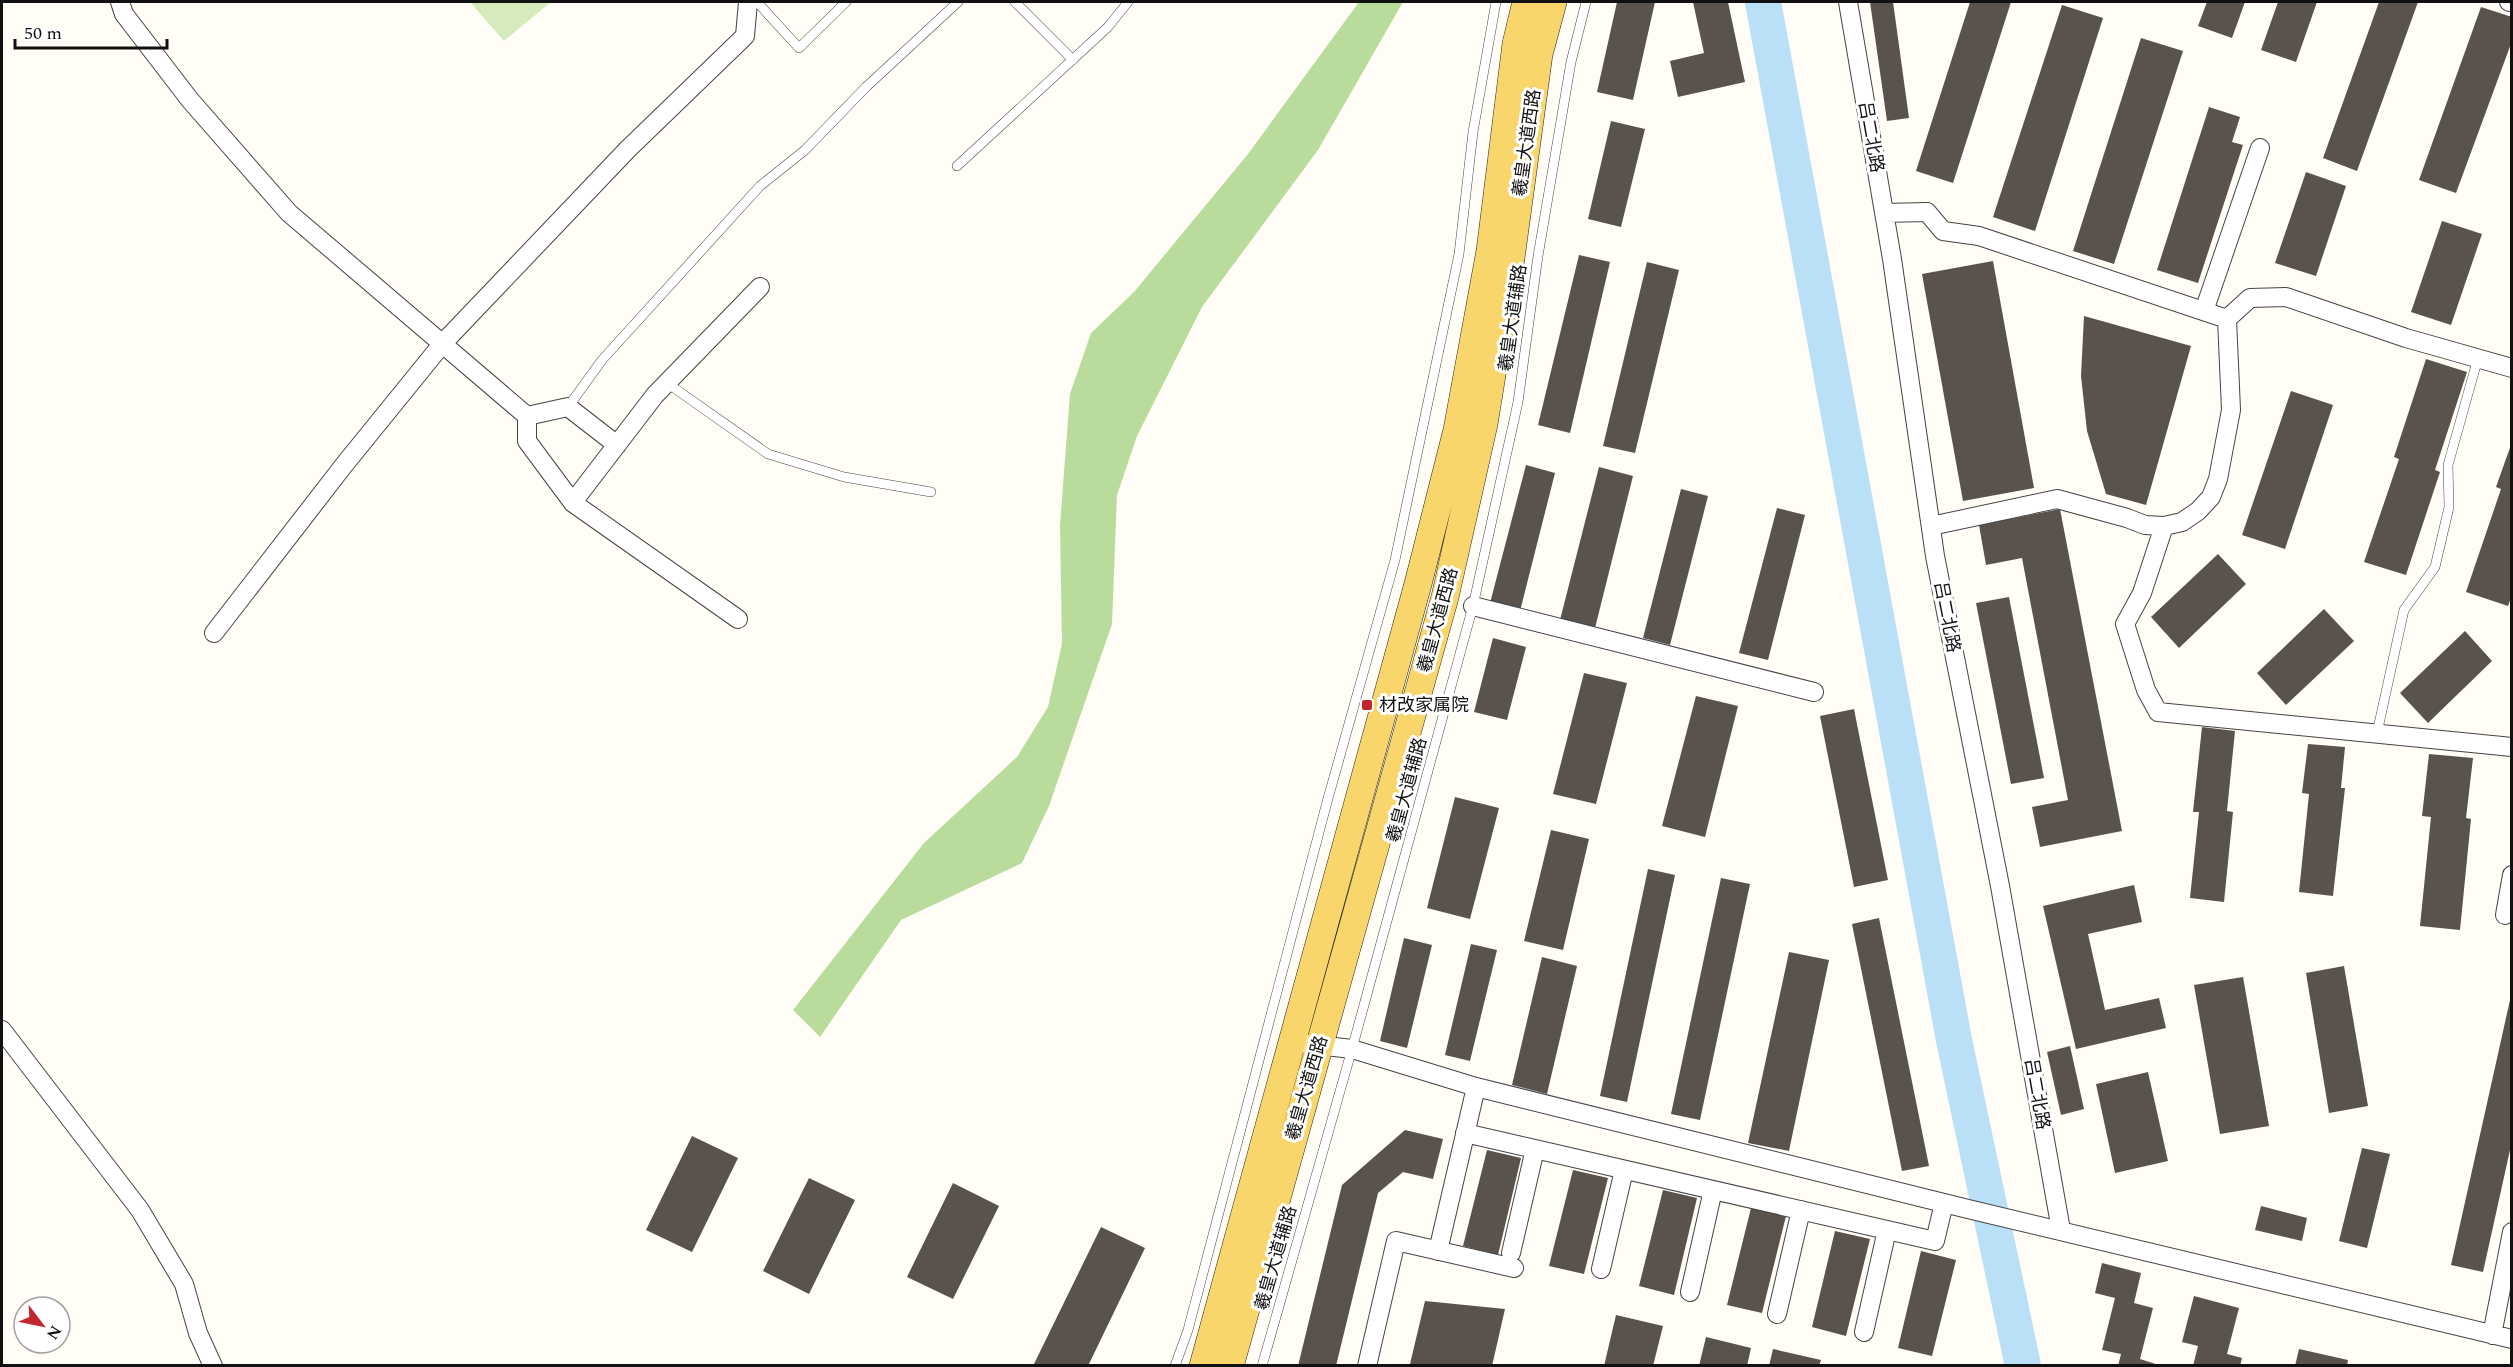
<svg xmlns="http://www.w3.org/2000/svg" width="2513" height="1367" font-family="Spectral,'Noto Sans SC',serif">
<rect width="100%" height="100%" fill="#fffdf5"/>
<path fill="#d5ebbd" d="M470 2H551L504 41Z"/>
<path fill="#b9dc9c" d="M1359 2H1403L1318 150 1202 307 1137 436 1117 495 1112 624 1049 806 1022 863 901 920 820 1037 793 1010 924 843 1017 757 1048 707 1062 644 1060 525 1070 394 1091 333 1134 292 1248 154Z"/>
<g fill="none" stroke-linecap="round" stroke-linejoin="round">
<path stroke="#b9e0f7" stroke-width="36" d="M1763 2 1954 1040 2023 1366"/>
</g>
<path fill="#5a524d" d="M1617 2H1655L1633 100 1597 92Z
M1693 2H1728L1745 82 1678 97 1670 61 1704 53Z
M1870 2H1893L1909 118 1887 121Z
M1970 2H2011L1953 183 1916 171Z
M2207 2H2245L2232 38 2198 26Z
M2278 2H2317L2296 62 2261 50Z
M2379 2H2418L2357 171 2323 158Z
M2062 5 2103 18 2035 231 1993 217Z
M2481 7 2512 17V41L2456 193 2419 180Z
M2141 38 2183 51 2114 264 2073 251Z
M2209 107 2240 117 2232 142 2243 145 2198 283 2157 270Z
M1611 121 1645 129 1621 227 1588 219Z
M2306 172 2346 186 2316 276 2275 263Z
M2442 221 2482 234 2451 325 2411 312Z
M1579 255 1610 262 1570 433 1538 425Z
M1993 261 2034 488 1963 501 1922 274Z
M1647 262 1679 270 1635 453 1603 446Z
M2084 316 2191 346 2146 505 2106 494 2087 431 2081 376Z
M2426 359 2467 372 2435 470 2440 472 2406 575 2364 562 2399 459 2394 457Z
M2291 391 2333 405 2285 549 2242 535Z
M2512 442V595L2508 606 2466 592 2501 489 2496 487Z
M1526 465 1555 473 1519 615 1489 607Z
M1599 467 1633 476 1595 628 1560 620Z
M1681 489 1708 496 1670 645 1643 638Z
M1777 508 1805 515 1768 660 1739 653Z
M2060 509 2122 831 2040 847 2032 807 2068 800 2022 558 1986 565 1979 525Z
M2218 554 2246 584 2179 648 2151 617Z
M2009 597 2044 778 2011 784 1976 603Z
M2324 609 2354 641 2286 705 2257 673Z
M2465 631 2492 661 2428 723 2400 693Z
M1493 638 1526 647 1507 720 1474 712Z
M1584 673 1627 683 1596 804 1553 794Z
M1696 696 1738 706 1705 837 1662 826Z
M1854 709 1888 880 1854 887 1820 716Z
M2202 727 2235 731 2227 811 2233 812 2224 902 2190 898 2199 812H2193Z
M2308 744 2345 747 2341 788H2345L2333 896 2299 892 2309 794 2302 793Z
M2429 754 2473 758 2466 818 2471 819 2460 930 2420 926 2431 817 2422 816Z
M1455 797 1499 808 1470 919 1427 908Z
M1551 830 1589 839 1563 950 1524 941Z
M1648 869 1675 875 1627 1102 1600 1096Z
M1721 878 1750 884 1700 1120 1671 1114Z
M2134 885 2142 922 2088 934 2105 1010 2159 998 2166 1028 2076 1049 2043 906Z
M1879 918 1929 1166 1902 1171 1852 924Z
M1404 938 1432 945 1407 1048 1380 1041Z
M1471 944 1497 950 1470 1061 1445 1055Z
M1789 952 1829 960 1789 1151 1748 1143Z
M1542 957 1577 966 1547 1094 1512 1085Z
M2344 966 2368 1106 2329 1113 2306 973Z
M2243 977 2269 1126 2220 1134 2194 985Z
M2512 991V1141L2483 1272 2451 1265Z
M2070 1046 2084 1109 2061 1115 2047 1052Z
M2148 1072 2168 1161 2115 1173 2096 1084Z
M1405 1130 1443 1139 1433 1179 1403 1172 1378 1193 1336 1366H1298L1342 1185Z
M692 1136 738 1158 692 1252 646 1230Z
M2362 1148 2390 1154 2367 1248 2339 1241Z
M1487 1150 1521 1158 1498 1255 1463 1246Z
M1573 1170 1608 1178 1584 1274 1549 1266Z
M809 1178 855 1200 809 1294 763 1271Z
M953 1183 999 1206 953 1299 907 1277Z
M1663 1190 1697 1198 1674 1295 1639 1286Z
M2261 1206 2307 1218 2302 1241 2255 1230Z
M1751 1208 1786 1216 1762 1313 1727 1305Z
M1101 1227 1145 1248 1088 1366H1033Z
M1835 1231 1870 1239 1846 1336 1812 1327Z
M1921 1251 1956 1260 1932 1356 1898 1348Z
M2102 1263 2141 1273 2134 1303 2153 1308 2140 1359 2162 1366H2118L2121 1354 2102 1350 2115 1298 2095 1293Z
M2194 1296 2239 1308 2227 1354 2242 1358 2240 1366H2193L2198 1346 2182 1342Z
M1425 1301 1505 1309 1492 1366 1410 1364Z
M1616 1315 1663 1326 1653 1366H1604Z
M1706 1337 1751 1348 1747 1366H1699Z
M1773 1349 1821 1360 1819 1366H1769Z
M2299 1349 2348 1360 2347 1366H2295Z"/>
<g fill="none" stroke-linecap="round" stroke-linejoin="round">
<g stroke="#444" stroke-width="10">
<path id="lane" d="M757 2 799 48 846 2
M1015 2 1073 60
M957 166 1108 27 1128 2
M667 383 768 454 844 477 931 492
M568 407 602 360 760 186 805 150 866 87 958 2
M2377 733 2404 610 2435 567 2449 507 2448 465 2478 358
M1175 1366 1188 1330 1327 802 1395 560 1459 254 1473 132 1496 2
M1262 1366 1352 1049 1473 606 1518 402 1538 256 1571 62 1586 2"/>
</g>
<g stroke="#444" stroke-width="20">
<path id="street" d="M120 2 124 14 190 100 289 213 527 416V441L573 503 738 619
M1848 2 1892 259 1935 556 2000 886 2061 1230
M2509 2H2512
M1884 213 1927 212 1943 231 1979 236 2227 319 2250 298 2286 297 2406 338 2512 368
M2204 311 2260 148
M527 416 568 407 617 445
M573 502 655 395 760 287
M1931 526 2057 499 2127 518 2145 525 2164 526 2182 522 2198 511 2211 497 2218 479 2231 410 2227 319
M2164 526 2142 593 2125 624 2146 690 2158 712 2512 747
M1473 606 1814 692
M214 633 344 465 443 343 628 149 745 36 748 2
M2505 915 2512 875
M2 1030 140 1210 184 1284 198 1333 213 1366
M1291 1042 1352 1049 1476 1087 1968 1209 2512 1339
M1465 1133 1935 1241 1944 1203
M1438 1251 1476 1087
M1511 1253 1535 1149
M1601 1269 1624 1170
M1690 1292 1713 1190
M1777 1314 1801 1210
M1864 1332 1887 1230
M2492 1335 2512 1232
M1367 1366 1396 1241 1514 1268"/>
</g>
<g stroke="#222" stroke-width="28">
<path id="primary" d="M1203 1366 1418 584 1457 430 1490 251 1516 44 1526 2
M1230 1366 1445 597 1484 424 1511 258 1539 54 1553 2"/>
</g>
<use href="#lane" stroke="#fff" stroke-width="9"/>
<use href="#street" stroke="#fff" stroke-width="18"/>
<use href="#primary" stroke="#f9d66b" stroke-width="27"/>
</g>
<rect fill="#c4262e" stroke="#fff" stroke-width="2" x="1361" y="699" width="12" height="12" rx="3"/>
<g text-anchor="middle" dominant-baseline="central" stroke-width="6" stroke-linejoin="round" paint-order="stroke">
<g font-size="18" fill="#111" stroke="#fff">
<text transform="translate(1871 137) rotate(80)">吕二北路</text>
<text transform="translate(1527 143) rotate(-82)">羲皇大道西路</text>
<text transform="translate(1513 318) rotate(-82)">羲皇大道辅路</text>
<text transform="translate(1947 617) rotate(79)">吕二北路</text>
<text transform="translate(1438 620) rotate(-75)">羲皇大道西路</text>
<text transform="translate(1407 790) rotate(-75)">羲皇大道辅路</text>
<text transform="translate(1307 1088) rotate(-74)">羲皇大道西路</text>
<text transform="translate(2037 1094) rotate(80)">吕二北路</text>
<text transform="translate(1276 1258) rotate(-74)">羲皇大道辅路</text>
</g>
<g font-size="18" fill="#111" stroke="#fff" text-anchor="start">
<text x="1379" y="705">材改家属院</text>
</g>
</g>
<rect width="2513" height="1367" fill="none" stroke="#111111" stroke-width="6"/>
<g transform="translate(42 1325) rotate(122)"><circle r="28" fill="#ffffff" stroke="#a0a0a0" stroke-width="1.5"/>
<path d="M0-4.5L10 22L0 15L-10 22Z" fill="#c4262e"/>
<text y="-9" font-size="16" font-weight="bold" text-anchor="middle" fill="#111111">N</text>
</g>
<path d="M15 39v9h152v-9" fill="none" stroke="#111111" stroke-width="3"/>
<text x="24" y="39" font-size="18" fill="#111111" stroke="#ffffff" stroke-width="4.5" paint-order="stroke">50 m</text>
</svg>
